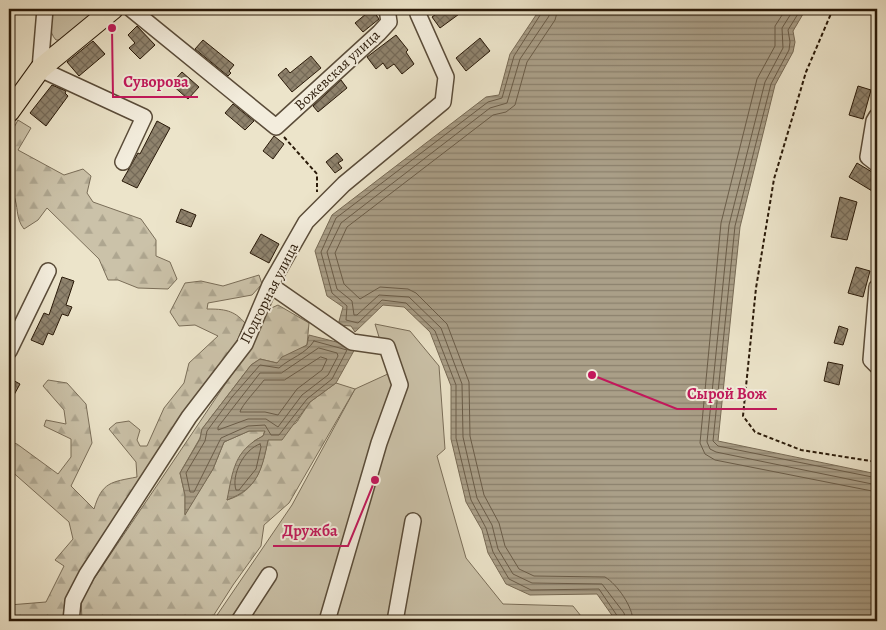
<svg xmlns="http://www.w3.org/2000/svg" width="886" height="630" font-family="Alegreya,serif">
<defs>
<pattern id="forest-firs" width="22" height="20" patternUnits="userSpaceOnUse" patternTransform="scale(1.25)"><rect width="22" height="20" fill="#cbc2a9"/><path d="M5 1l3.5 6h-7zM16 11l3.5 6h-7z" fill="#aea690"/></pattern>
<pattern id="water-rules" width="6" height="5" patternUnits="userSpaceOnUse" patternTransform="scale(1.25)"><rect width="6" height="5" fill="#aa9f88"/><path d="M0 2.5h6" fill="none" stroke="#8b816d"/></pattern>
<pattern id="building-cross-hatch" width="8" height="8" patternUnits="userSpaceOnUse" patternTransform="scale(1.25)"><rect width="8" height="8" fill="#8f836d"/><path d="M0 0l8 8M0 8l8-8" fill="none" stroke="#756a58"/></pattern>
</defs>
<rect width="100%" height="100%" fill="#ece4ca"/>
<filter id="stains"><feTurbulence type="fractalNoise" baseFrequency=".004" numOctaves="4"/><feColorMatrix values="0 0 0 0 .2 0 0 0 0 .09 0 0 0 0 .02 0 0 0 .5 -.17"/></filter>
<radialGradient id="worn" r=".72"><stop offset=".6" stop-color="#630" stop-opacity="0"/><stop offset="1" stop-color="#630" stop-opacity=".3"/></radialGradient>
<path fill="#cbc2a9" stroke="#7a6e59" d="M51 9H99L63 40H56C48 32 51 20 51 9Z
M375 324 410 331 439 366 445 449 437 456 466 558 503 604 573 606 585 621H213L292 505 355 389 390 373Z"/>
<path fill="url(#forest-firs)" stroke="#7a6e59" d="M18 120 31 128 18 150 64 175 83 169 91 176 87 193 93 202 141 219 156 240V256L170 262 177 279 168 289 138 288 118 280H108L99 259 47 208 38 220 24 229C15 218 19 206 13 194H9V137Z
M259 275 262 284 252 295 208 303 207 309C224 309 234 310 245 323L235 345 145 474 70 602 61 621H9V605L46 602 64 566 55 560 73 539 69 522 9 469V442L17 444 58 474 71 457V439L44 426 46 420 66 424 64 410 43 386 48 380 67 383 86 404 92 443 71 486 94 509C102 482 111 482 137 477L136 462 109 429 116 423 129 421 140 430 137 440 140 446H147L164 408 184 383 189 363 218 336 195 325 179 326 170 312 185 283 201 281 223 286Z
M278 305 309 323 307 345 277 363 260 359 251 365 202 429 200 438 180 473 185 495V514L213 469 224 442 249 431 265 430 263 436 254 441 227 500C257 491 262 468 268 440L296 423 310 402 336 383 355 389 289 503 264 525 261 546 233 585 210 621H82L81 598 251 346 267 310Z"/>
<path fill="url(#water-rules)" stroke="#776a55" d="M540 9H806L793 31 795 42 793 52 775 85 740 227 718 441 877 474V621H616L597 594 530 595 506 584 488 553 482 530 466 502 451 439V386L430 332 404 307 383 305 355 332 351 326 338 325 343 307 327 296 315 251 332 215 486 97 499 95 510 54Z
M309 335 356 347 336 383 310 402 282 440H268C262 470 258 488 227 500 233 470 234 451 263 436L265 431H249L224 442 213 469 185 515V495L180 473 200 439 202 429 251 365 260 359 277 363 282 357 307 345Z"/>
<g fill="none" stroke-linecap="round" stroke-linejoin="round">
<path stroke="#6a5c48" stroke-width="1" d="M544 9 514 56 502 98 488 102 336 218 321 252 332 293 347 306 346 320 358 323 382 300 406 303 435 331 456 385V438L471 500 486 528 493 552 509 579 531 590 599 589 618 617 619 621
M550 9 549 16 520 59 507 103 490 108 341 223 327 252 337 289 352 301 354 315H357L379 295 409 297 441 328 462 384 463 437 477 498 492 525 498 549 513 574 532 583 602 584 624 613 626 621
M558 9 555 20 527 62 515 105 506 112 493 115 347 227 335 253 344 284 360 299 380 287 408 289 416 293 447 324 469 382 470 436 484 495 499 523 505 546 519 569 534 576 605 577C617 584 633 607 633 621
M786 9 775 26V46L757 79 721 223 700 443 705 454 715 460 877 492
M794 9 782 28 783 48 765 82 729 225 707 442 710 449 716 452 877 485
M801 9 788 30 790 42 789 50 771 84 735 226 713 441 718 446 877 478
M314 341 347 350 332 379 307 399 279 435H271L265 425 248 426 221 438 194 492H190L186 473 205 441 207 431 232 397 260 365 279 368C290 358 306 354 314 341Z
M319 348 337 353 338 356 328 375 302 395 278 427 266 419H248L218 430V427C232 409 246 391 260 373H281Z
M321 357 327 359 322 370 297 389 278 415 265 412H240C241 406 259 387 264 380H284Z
M260 444 261 447 256 469 239 490H236C231 475 244 449 260 444Z"/>
</g>
<path fill="url(#building-cross-hatch)" stroke="#2a1a09" d="M372 9 379 19 363 32 355 23Z
M443 9H466L440 28 432 17Z
M137 26 155 45 140 59 129 48 135 43 128 35Z
M396 35 408 50 406 52 414 64 402 74 394 64 387 69 383 63 376 69 367 57Z
M480 38 490 51 466 71 456 58Z
M203 40 234 65 229 71 231 73 228 76 195 49Z
M93 41 105 54 79 76 67 62Z
M311 56 321 68 292 92 278 75 286 68 290 73Z
M182 72 199 87 188 99 171 84Z
M341 80 347 88 318 112 313 106Z
M52 85 66 91 65 93 68 96 46 126 30 113Z
M858 86 871 90 863 119 849 115Z
M233 104 254 121 245 130 225 113Z
M157 121 170 128 137 188 122 181 138 153 140 154Z
M274 136 284 144 273 159 263 151Z
M337 153 343 160 338 163 342 168 335 173 326 162Z
M857 163 877 175V194L849 177Z
M840 197 857 202 847 240 831 237Z
M181 209 196 215 191 227 176 222Z
M261 234 279 244 269 263 250 253Z
M856 267 870 271 863 297 848 293Z
M62 277 74 281 66 305 72 307 68 316 62 314 53 335 48 333 43 345 31 340 44 313 49 315Z
M839 326 848 329 843 345 834 343Z
M828 362 843 365 839 385 824 381Z
M9 378 20 384 9 404Z"/>
<g fill="none" stroke-linecap="round" stroke-linejoin="round">
<g stroke="#5a4c39" stroke-width="18">
<path id="minor" d="M45 9 40 69 144 117 123 162
M131 9 276 127 379 33 389 22 387 9
M877 116 874 121 868 157 877 164
M270 285 352 342 387 347 400 385 379 443 327 621
M877 287 871 360 877 366
M9 351 48 271
M71 621 73 601 87 574 189 417 245 344 270 285 306 222 344 184 443 102 446 77 418 14
M239 621 269 575
M395 621 413 521"/>
</g>
<g stroke="#2a1a09" stroke-width="22">
<path id="major" d="M9 112 40 69 113 9"/>
</g>
<path stroke="#2a1a09" stroke-width="2" stroke-dasharray="4 2.5" stroke-linecap="butt" d="M833 9 806 72 774 179 756 288 743 416 755 432 801 450 877 462
M284 137 317 174V192"/>
<use href="#minor" stroke="#f3eddd" stroke-width="15"/>
<use href="#major" stroke="#ece4ca" stroke-width="20"/>
</g>
<g text-anchor="middle" dominant-baseline="central" stroke-width="4" stroke-linejoin="round" paint-order="stroke">
<g font-size="15" fill="#2a1a09" stroke="#f3eddd">
<text transform="translate(337 70) rotate(-43)">Вожевская улица</text>
<text transform="translate(269 293) rotate(-63)">Подгорная улица</text>
</g>
</g>
<path fill="none" stroke="#c2185b" stroke-width="2" d="M112 28L113 97H198M592 375L677 409H777M375 480L348 546H273"/>
<g fill="#c2185b" stroke="#f3eddd" stroke-width="2">
<circle cx="112" cy="28" r="5"/>
<circle cx="592" cy="375" r="5"/>
<circle cx="375" cy="480" r="5"/>
</g>
<g font-size="16" text-anchor="middle" font-weight="bold" fill="#c2185b" stroke="#f3eddd" stroke-width="4" stroke-linejoin="round" paint-order="stroke">
<text x="156" y="87">Суворова</text>
<text x="727" y="399">Сырой Вож</text>
<text x="310" y="536">Дружба</text>
</g>
<rect width="886" height="630" fill="none" stroke="#ece4ca" stroke-width="30"/>
<rect x="10" y="10" width="866" height="610" fill="none" stroke="#2a1a09" stroke-width="2.5"/>
<rect x="15" y="15" width="856" height="600" fill="none" stroke="#2a1a09"/>
<rect width="100%" height="100%" filter="url(#stains)"/>
<rect width="100%" height="100%" fill="url(#worn)"/>
</svg>
